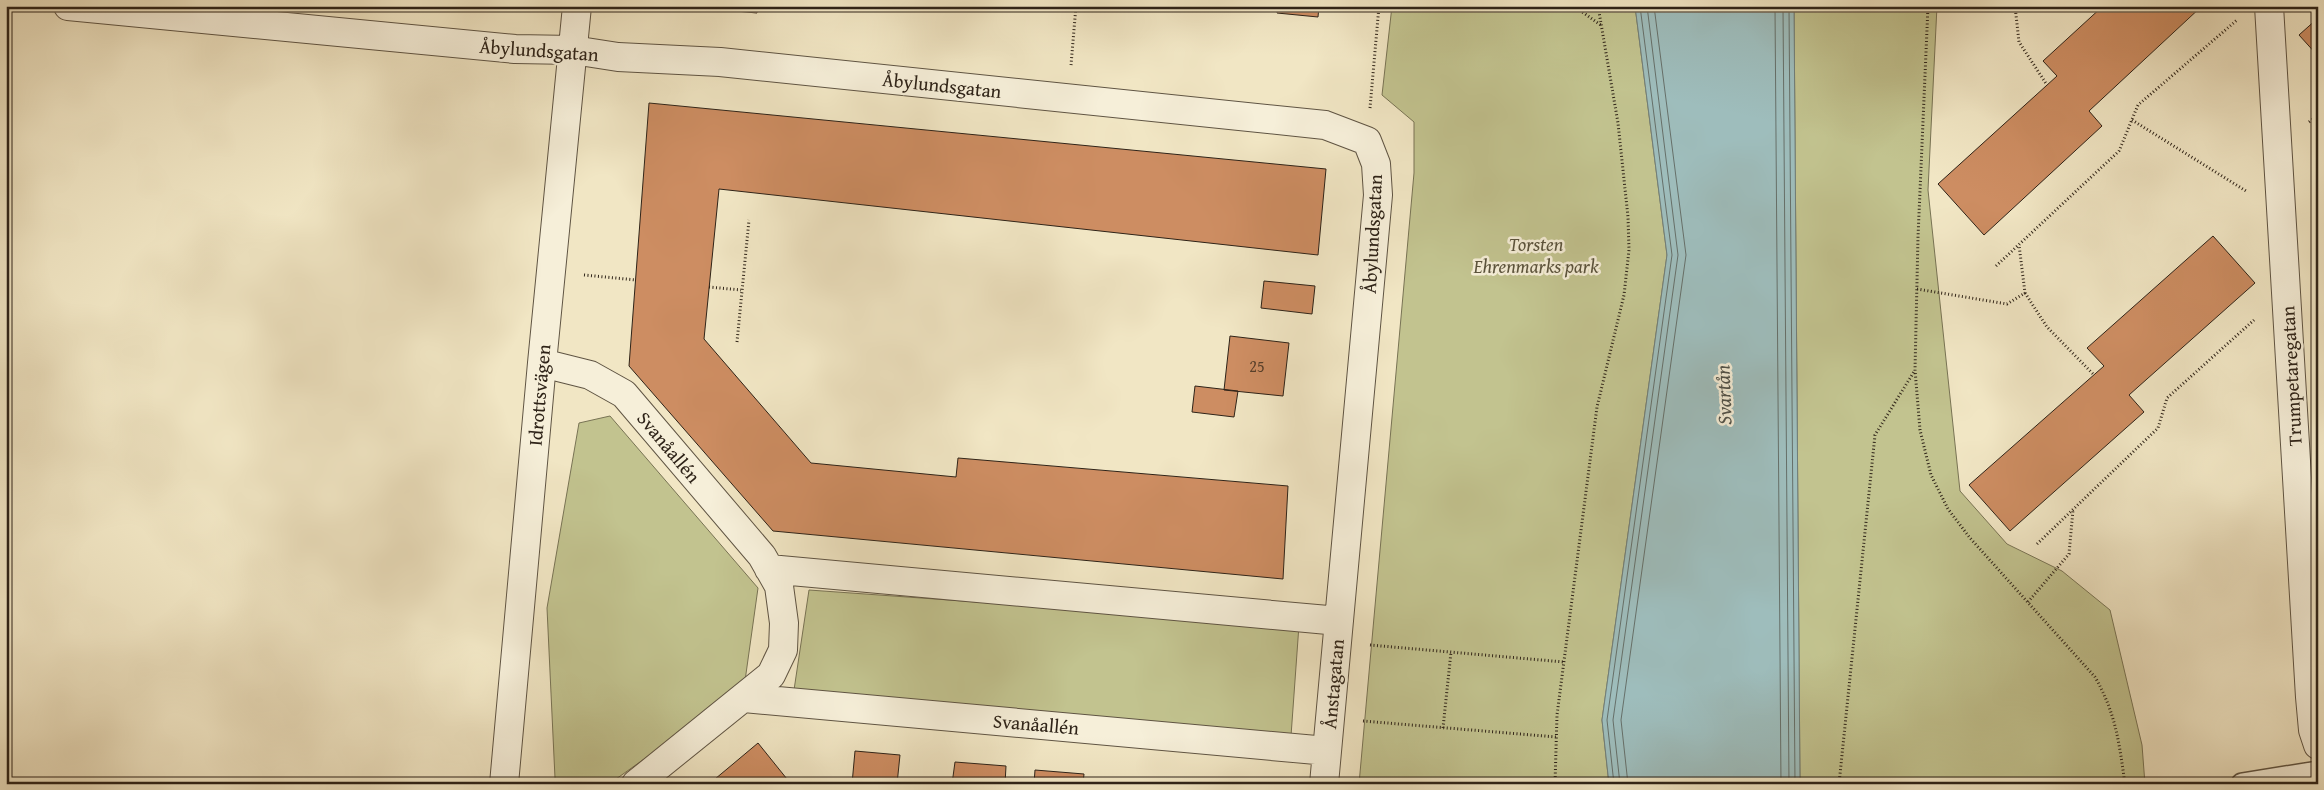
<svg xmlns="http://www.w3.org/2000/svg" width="2324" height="790" font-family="'Gentium Book Plus',serif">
<rect width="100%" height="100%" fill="#f1e6c4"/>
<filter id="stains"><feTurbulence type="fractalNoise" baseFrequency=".004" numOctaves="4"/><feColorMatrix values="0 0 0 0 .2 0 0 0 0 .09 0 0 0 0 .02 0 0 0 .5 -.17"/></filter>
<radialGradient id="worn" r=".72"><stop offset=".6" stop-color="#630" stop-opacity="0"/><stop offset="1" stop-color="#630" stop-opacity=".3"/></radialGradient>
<path fill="#c2c38f" stroke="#787354" d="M1392 6H1635L1667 255 1602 720 1609 784H1359L1414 173V122L1382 95Z
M1794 6H1937L1928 190 1960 491 2007 544 2062 571 2110 610 2142 745 2145 784H1800Z
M610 416 758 588 744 688 609 784H562L555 778 547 608 579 423Z
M809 590 1299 625 1291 736 794 690Z"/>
<path fill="#9ebdbc" stroke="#717f7a" d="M1635 6H1794L1800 784H1609L1602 720 1667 255Z"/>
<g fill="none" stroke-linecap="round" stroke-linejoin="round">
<path stroke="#66706a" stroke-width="1" d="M1775 6 1781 784
M1783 6 1789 784
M1789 6 1795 784
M1614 784 1607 720 1672 255 1640 6
M1620 784 1613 720 1678 255 1647 6
M1628 784 1621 720 1686 255 1654 6"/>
</g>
<path fill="#cd8d62" stroke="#2e2318" d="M683 6H757V13Z
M1278 6H1319L1318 17 1277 13Z
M2103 6H2202L2089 111 2102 126 1984 235 1938 184 2057 76 2043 61Z
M2318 18V56L2299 35Z
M649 103 1326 169 1318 255 719 189 704 339 811 463 956 477 958 458 1288 486 1283 579 773 531 629 366Z
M2213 236 2255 283 2129 395 2144 412 2010 531 1969 485 2104 366 2087 348Z
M1264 281 1315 286 1312 314 1261 308Z
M1230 336 1289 343 1283 396 1224 390Z
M1195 386 1238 391 1234 417 1192 412Z
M758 743 791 784H709L733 764Z
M855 751 900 755 897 784H852Z
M955 762 1006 766 1005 784H952Z
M1035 770 1084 774 1083 784H1034Z"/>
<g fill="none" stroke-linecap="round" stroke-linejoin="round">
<g stroke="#5f5443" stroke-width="24">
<path id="service" d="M2242 784 2318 772"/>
</g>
<g stroke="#5f5443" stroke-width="30">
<path id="minor" d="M68 6 515 49 573 50 618 57 720 62 1325 125 1367 141 1376 164 1378 195 1324 784
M2269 6 2310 697 2313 730 2318 745
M542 363 590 375 624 394 762 556 779 586 784 623 783 650 771 675 636 784
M769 569 1339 621
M744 698 1327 751
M504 784 542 363 577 6"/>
</g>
<path stroke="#2e2318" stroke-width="3" stroke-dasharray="1 2.5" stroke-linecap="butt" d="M1574 6 1602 26
M1928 6 1918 237 1915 370 1920 430 1931 475 1948 509 1970 538 2095 677C2116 714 2119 742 2125 784
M2015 6 2019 42 2047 85
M1071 65 1076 6
M1370 108 1379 6
M2132 120 2246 191
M2309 122 2318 115
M1996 266 2119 151 2138 105 2237 20
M584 275 636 280
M709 287 741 290
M1917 289 2007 304 2025 293 2019 245
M2025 293 2047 327 2094 375
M737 342 749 220
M2037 544 2158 428 2167 398 2254 320
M2028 602 2069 554 2073 510
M1370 645 1564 662
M1363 721 1556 737
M1443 728 1451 652
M1555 784 1557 715 1597 407 1624 295 1629 250 1628 217 1618 123 1598 6
M1839 784 1875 435 1915 370"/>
<use href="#service" stroke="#f6efd9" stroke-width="21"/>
<use href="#minor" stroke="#f6efd9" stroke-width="28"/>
</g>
<g text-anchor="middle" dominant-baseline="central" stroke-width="5" stroke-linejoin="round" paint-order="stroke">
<g font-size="16" fill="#563e2a">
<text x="1257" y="366">25</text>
</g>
<g font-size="19" fill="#2e2318" stroke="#f6efd9">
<text transform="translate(539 50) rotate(4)">Åbylundsgatan</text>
<text transform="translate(942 85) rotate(6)">Åbylundsgatan</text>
<text transform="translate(1372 234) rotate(-87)">Åbylundsgatan</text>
<text transform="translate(2291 376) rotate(-93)">Trumpetaregatan</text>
<text transform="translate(539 395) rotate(-85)">Idrottsvägen</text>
<text transform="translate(669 447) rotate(50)">Svanåallén</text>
<text transform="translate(1333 684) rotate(-85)">Ånstagatan</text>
<text transform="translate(1036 724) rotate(5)">Svanåallén</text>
</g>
<g font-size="19" font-style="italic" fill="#5a533c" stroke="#f6efd9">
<text x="1536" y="244">Torsten<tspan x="1536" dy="22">Ehrenmarks park</tspan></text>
</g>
<g font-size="20" font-style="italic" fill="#505149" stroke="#f6efd9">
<text transform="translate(1723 395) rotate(-92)">Svartån</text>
</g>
</g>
<rect width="2324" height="790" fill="none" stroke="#f1e6c4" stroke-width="25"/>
<rect x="8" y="8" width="2309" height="775" fill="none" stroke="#2e2318" stroke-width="2.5"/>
<rect x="12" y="12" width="2299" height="765" fill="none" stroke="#2e2318"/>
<rect width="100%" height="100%" filter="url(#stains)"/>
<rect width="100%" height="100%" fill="url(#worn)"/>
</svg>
